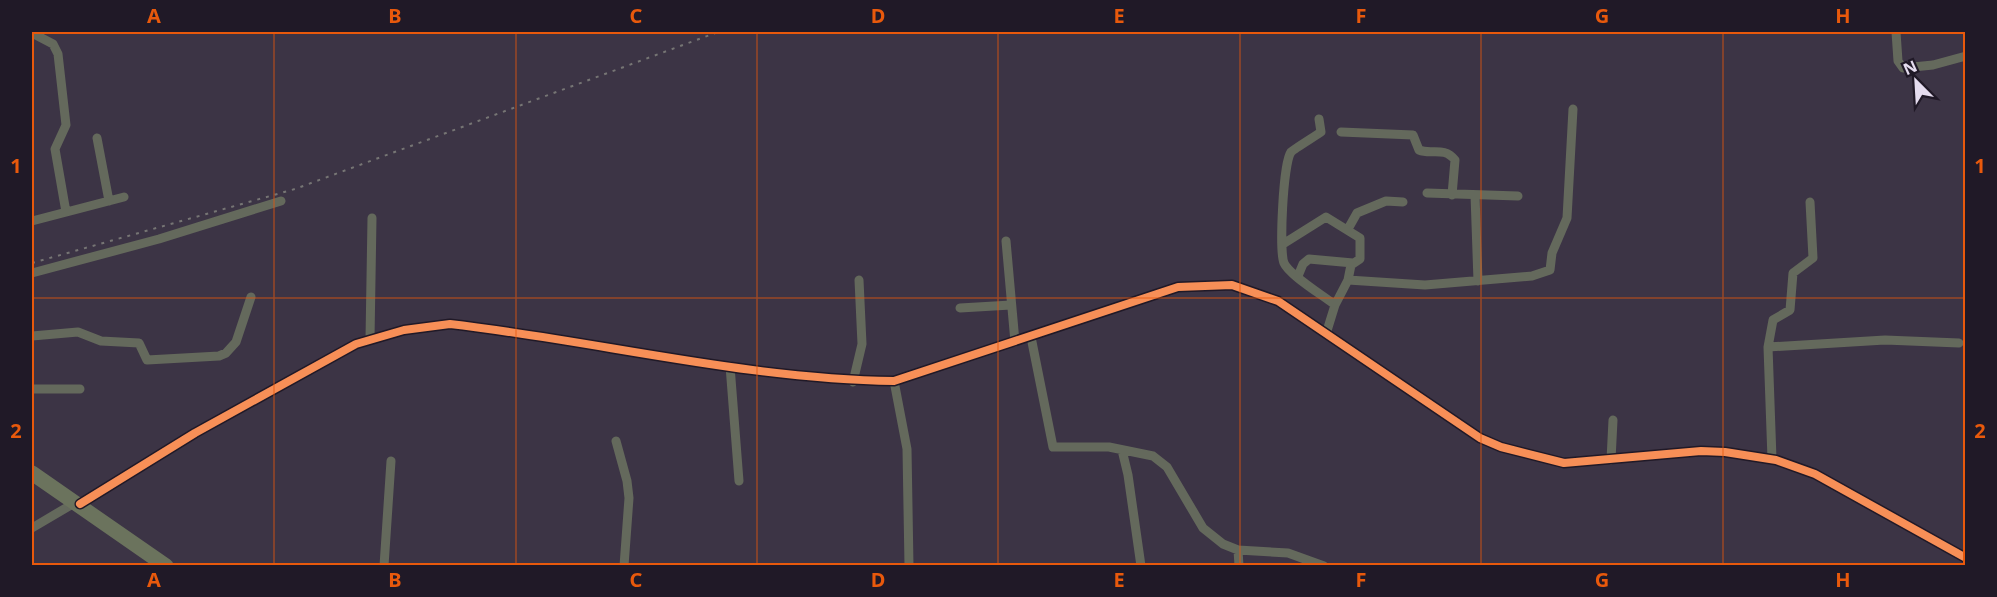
<svg xmlns="http://www.w3.org/2000/svg" width="1997" height="597" font-family="'Noto Sans',sans-serif">
<rect width="100%" height="100%" fill="#3c3445"/>
<g fill="none" stroke-linecap="round" stroke-linejoin="round">
<path stroke="#64695c" stroke-width="9" d="M1896 32 1898 61 1903 68 1933 65 1966 56
M32 33 53 44 58 54 66 125 55 149 66 212
M1319 119 1321 132C1317 135 1294 149 1291 152 1283 163 1279 251 1284 263 1289 275 1324 296 1335 305
M1341 132 1413 135 1419 150C1431 155 1444 146 1455 160L1452 195
M97 138 109 201
M1427 193 1518 196
M1475 195 1478 281
M32 221 124 197
M1348 229 1357 213 1386 201 1403 202
M1006 241 1015 342
M1283 244 1326 217 1360 238V259L1351 265 1348 280
M32 273 159 239 281 201
M1298 276 1303 264 1309 259 1353 263
M960 308 1011 305
M1326 334 1335 305 1348 280 1425 285 1532 276 1550 270 1552 253 1567 218 1573 109
M32 336 78 332 101 341 139 343 147 360 219 356 226 353 236 342 251 297
M1031 337 1053 447H1109L1153 456 1167 467 1203 528 1223 544 1238 550 1288 553 1324 566
M370 339 372 218
M1768 347 1773 320 1790 310 1793 273 1813 258 1810 202
M730 366 739 481
M894 381 907 449 909 566
M853 382 862 344 859 280
M32 389H80
M616 441 627 481 629 498 624 566
M1122 450 1128 475 1141 566
M1772 459 1768 347 1885 340 1959 343
M1611 460 1613 420
M80 504 195 433 356 344 404 330 450 324C597 341 745 379 894 381L1178 287 1232 285 1278 301 1480 438 1501 447 1564 463 1701 451 1725 452 1776 460 1815 474 1966 558
M32 528 76 502
M1238 550 1239 566
M384 566 391 461"/>
<path stroke="#6b735d" stroke-width="15" d="M32 473 166 566"/>
<path stroke="#767574" stroke-width="2" stroke-dasharray="3 6" stroke-linecap="butt" d="M32 263 295 189 718 32"/>
<g stroke="#201927" stroke-width="11">
<path id="cycleway" d="M80 504 195 433 356 344 404 330 450 324C597 341 745 379 894 381L1178 287 1232 285 1278 301 1480 438 1501 447 1564 463 1701 451 1725 452 1776 460 1815 474 1966 558"/>
</g>
<use href="#cycleway" stroke="#f78f57" stroke-width="8"/>
</g>
<path fill="none" stroke="#e8590c" stroke-width="1.5" stroke-opacity="0.55" d="M274 32V566M516 32V566M757 32V566M998 32V566M1240 32V566M1481 32V566M1723 32V566M32 298H1966"/>
<rect width="1997" height="597" fill="none" stroke="#201927" stroke-width="66"/>
<g transform="translate(1916 81) rotate(336)" stroke="#201927" stroke-width="4.5" paint-order="stroke">
<path d="M0-4.5L10 22L0 15L-10 22Z" fill="#e5dcef"/>
<text y="-9" font-size="16" font-weight="bold" text-anchor="middle" fill="#e5dcef">N</text>
</g>
<rect x="33" y="33" width="1931" height="531" fill="none" stroke="#e8590c" stroke-width="2"/>
<g font-size="20" text-anchor="middle" font-weight="bold" fill="#e8590c">
<text x="154" y="23">A</text>
<text x="395" y="23">B</text>
<text x="636" y="23">C</text>
<text x="878" y="23">D</text>
<text x="1119" y="23">E</text>
<text x="1361" y="23">F</text>
<text x="1602" y="23">G</text>
<text x="1843" y="23">H</text>
<text x="16" y="173">1</text>
<text x="1980" y="173">1</text>
<text x="16" y="438">2</text>
<text x="1980" y="438">2</text>
<text x="154" y="587">A</text>
<text x="395" y="587">B</text>
<text x="636" y="587">C</text>
<text x="878" y="587">D</text>
<text x="1119" y="587">E</text>
<text x="1361" y="587">F</text>
<text x="1602" y="587">G</text>
<text x="1843" y="587">H</text>
</g>
</svg>
